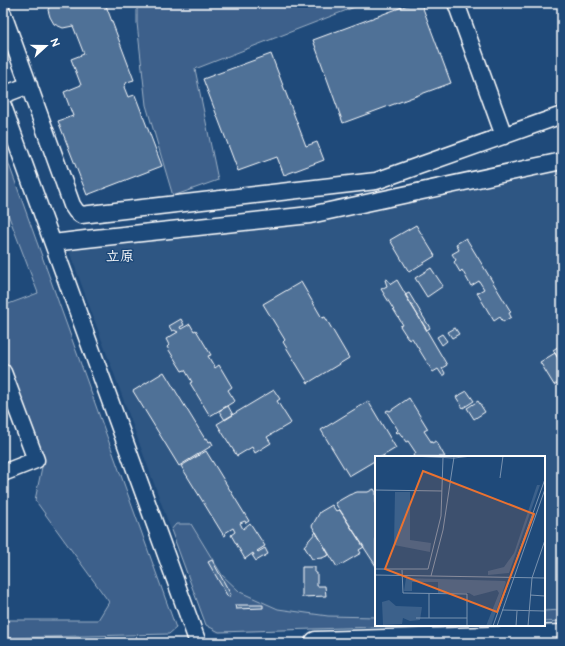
<svg xmlns="http://www.w3.org/2000/svg" width="565" height="646" font-family="'Balsamiq Sans','Klee One',sans-serif">
<rect width="100%" height="100%" fill="#1f4a7a"/>
<filter id="ink" filterUnits="userSpaceOnUse"><feTurbulence type="fractalNoise" baseFrequency=".025" numOctaves="2"/><feDisplacementMap in="SourceGraphic" scale="8" xChannelSelector="R" yChannelSelector="G"/><feConvolveMatrix kernelMatrix="1 2 1 2 8 2 1 2 1" color-interpolation-filters="sRGB"/></filter>
<g filter="url(#ink)">
<path fill="#2e5683" d="M562 168V623H544V457H376V625H487L217 633 206 626 70 253 74 246Z"/>
<path fill="#3c618b" stroke="#9eb0c5" d="M137 3H365L195 69 218 180 173 196 146 105 137 23Z
M3 148 176 628 169 634 3 638V620H98L109 602 35 500 42 467 3 363V306L38 293 3 201Z
M176 524H191L222 575 240 592 278 609 328 616 376 617V625H438L219 632 206 625 171 530Z
M562 610V621L544 622V611Z"/>
<path fill="#507197" stroke="#fff" d="M51 3H105L134 80 127 82 124 87 128 97 135 95 162 166 87 195 58 121 73 116 64 92 81 85 71 59 84 54 73 26 63 28 54 24 50 17 48 10Z
M413 3H421L451 83 343 123 313 40Z
M271 54 306 146 317 142 324 160 284 175 277 157 238 171 203 79Z
M416 225 435 256 409 272 390 240Z
M466 238 511 312 509 313 511 317 503 322 500 317 494 321 477 293 484 289 479 281 471 286 462 270 460 272 454 262 456 260 452 254 459 250 456 244Z
M431 268 443 286 427 297 415 278Z
M387 279 391 284 397 280 447 365 442 368 445 373 444 375H442L438 369 433 372 412 338 409 340 400 326 403 325 381 289 387 286 385 280Z
M301 282 322 318 325 317 349 358 308 383 283 342 285 340 263 304Z
M409 293 430 328 427 330 405 295Z
M181 319 184 325 180 327 181 329 190 324 194 331 196 330 211 355 208 356 215 368 219 365 232 387 228 390 235 401 210 416 190 383 192 382 185 370 182 371 167 347 169 345 166 339 178 332 174 330 172 331 169 326Z
M455 328 459 334 452 338 448 332Z
M442 334 447 341 442 345 437 337Z
M562 344V365L553 350Z
M555 353 562 365V380L554 385 540 362Z
M164 372 205 439 207 438 209 442 211 441 213 445 179 466 133 391Z
M274 390 280 399 277 401 291 423 267 437 271 443 255 453 252 447 237 456 217 424Z
M467 391 474 401 463 408 456 397Z
M409 398 428 429 424 431 432 443 436 441 445 457H414L413 455 416 453 408 441 406 442 399 432 397 433 396 432 398 430 386 411 388 410 390 411Z
M368 401 396 448 381 457H376V460L349 476 321 430Z
M478 401 485 412 474 419 467 408Z
M228 406 233 415 225 420 219 411Z
M206 451 249 521 246 523 245 521 240 523 243 529 250 523 265 546 257 551 258 552 265 548 268 554 256 561 252 555H254L253 553 245 559 231 535 235 532 233 528 225 533 226 535 224 536 181 466Z
M374 489 376 492V566L335 503 349 495 357 492H368Z
M332 505 336 511 340 510 364 547 359 550 361 553 337 567 312 526 320 512Z
M316 532 329 555 322 558 312 559 304 546Z
M212 560 231 595 228 597 208 562Z
M302 567H315V573H317V586H325L326 596 302 597Z
M235 605H263V608L236 609Z"/>
<g fill="none" stroke-linecap="round" stroke-linejoin="round">
<g stroke="#fff" stroke-width="19">
<path id="minor" d="M456 3 504 136
M3 14 72 205 76 211 81 215 376 181 562 115
M3 95 29 85
M3 106 198 643
M53 243 86 239 310 215 562 161
M3 372 36 460 3 473"/>
</g>
<g stroke="#fff" stroke-width="25">
<path id="highway" d="M316 643 562 636"/>
</g>
<use href="#minor" stroke="#1f4a7a" stroke-width="16"/>
<use href="#highway" stroke="#1f4a7a" stroke-width="22"/>
</g>
</g>
<g text-anchor="middle" dominant-baseline="central" stroke-width="3" stroke-linejoin="round" paint-order="stroke">
<g font-size="14" font-weight="bold" fill="#fff" stroke="#1f4a7a">
<text x="120" y="256">立原</text>
</g>
</g>
<g transform="translate(375 456)">
<rect width="170" height="170" fill="#1f4a7a"/>
<path d="M162 29H165L134 117 113 119V115L129 111 139 97ZM20 36H35V84L56 87 55 96 19 89ZM31 122 130 125 131 126 116 170H111L124 137 122 134 99 140 94 137H63V126H37V135H29ZM14 144 21 150 47 151 45 164 35 165 28 162 27 168 8 169 7 146Z" fill="#3c618b"/>
<path fill="none" stroke="#7992af" stroke-width="1" d="M36 0 79 2 97 0M125 22 128 0M0 34 67 35M0 113H53L66 60 68 2M27 114 28 137 92 138V170M0 119 170 122M56 120 68 74 79 1M54 137V162M155 139 170 140M127 154 170 155M41 162H92M118 170 170 23M122 170 170 33M141 170 142 155M153 170 157 122 170 84"/>
<path fill="#eb7230" fill-opacity="0.15" stroke="#eb7230" stroke-width="2" d="M48 15 159 58 122 156 10 113Z"/>
<rect width="170" height="170" fill="none" stroke="#fff" stroke-width="2"/>
</g>
<rect width="565" height="646" fill="none" stroke="#1f4a7a" stroke-width="16"/>
<rect x="8" y="8" width="549" height="630" fill="none" stroke="#fff" stroke-width="1.5" filter="url(#ink)"/>
<g transform="translate(46 46) rotate(69)" stroke="#1f4a7a" stroke-width="3" paint-order="stroke">
<path d="M0-3L7 15L0 10L-7 15Z" fill="#ffffff"/>
<text y="-6" font-size="11" font-weight="bold" text-anchor="middle" fill="#ffffff">N</text>
</g>
</svg>
